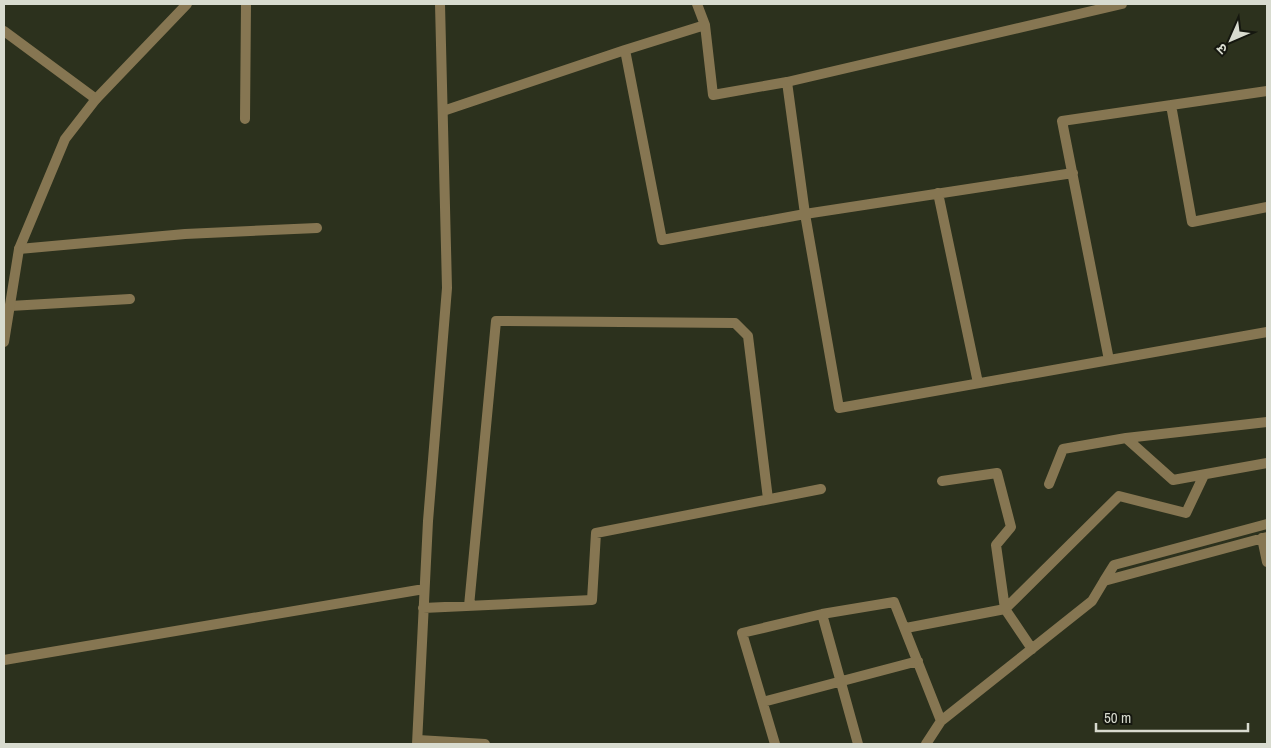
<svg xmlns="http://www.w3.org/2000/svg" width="1271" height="748" font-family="'Archivo Narrow','Noto Sans Devanagari',sans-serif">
<rect width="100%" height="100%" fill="#2c311d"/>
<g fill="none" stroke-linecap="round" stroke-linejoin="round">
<path stroke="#867652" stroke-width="10" d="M697 4 705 25 713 95 787 82 1122 4
M705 25 625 50 662 240 805 214 1073 173
M4 31 96 99
M787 82 805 214 839 408 1267 332
M1171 105 1192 222 1267 207
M443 111 625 50
M245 119 246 4
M938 193 978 383
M19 249 185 234 317 228
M10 306 130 299
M1109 360 1062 121 1267 91
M1126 438 1173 480 1267 463
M942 481 997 473 1011 527 996 545 1005 609 1032 649
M1049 484 1063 449 1126 438 1267 422
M1262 538 1267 562
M1104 581 1114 565 1267 524
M469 606 496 321 735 323 748 336 768 499
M423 608 592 600 596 533 821 489
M822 614 858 744
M906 628 1005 609 1119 496 1186 513 1204 475
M4 660 424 589
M763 702 918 661
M418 740 485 744
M417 744 428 521 447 288 440 4
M775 744 742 633 822 614 894 602 941 721
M926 744 941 721 1092 601 1104 581 1267 537"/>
<path stroke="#867652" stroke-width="10" d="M4 342 19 249 65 139 96 99 187 4"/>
</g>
<rect width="1271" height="748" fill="none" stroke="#d8dbcf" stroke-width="10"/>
<g transform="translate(1231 40) rotate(225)" stroke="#15170f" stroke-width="4" paint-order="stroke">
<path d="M0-4L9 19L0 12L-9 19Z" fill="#d8dbcf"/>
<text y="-8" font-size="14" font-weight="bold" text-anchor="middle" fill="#d8dbcf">उ</text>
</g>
<path d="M1096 723v8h152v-8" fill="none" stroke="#d8dbcf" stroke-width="2.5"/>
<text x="1104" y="723" font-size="15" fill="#d8dbcf" stroke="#15170f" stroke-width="4" paint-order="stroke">50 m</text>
</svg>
